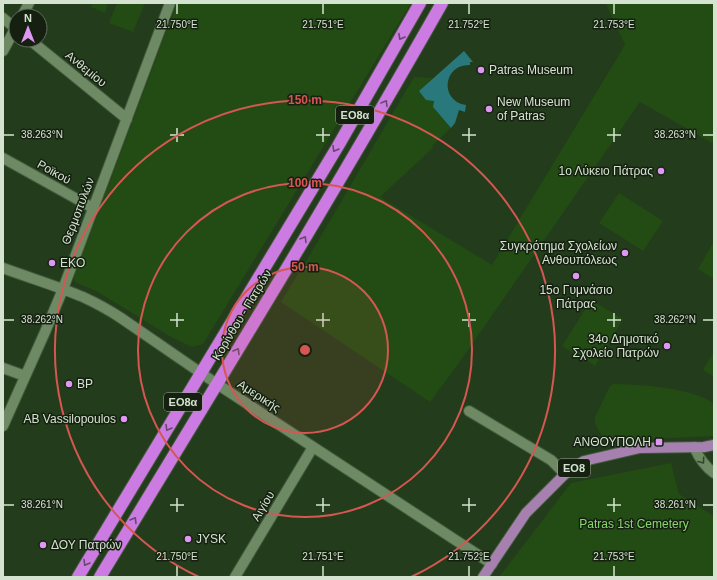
<svg xmlns="http://www.w3.org/2000/svg" width="717" height="580" font-family="Helvetica,sans-serif">
<rect width="100%" height="100%" fill="#233c1b"/>
<path fill="#224c13" d="M92 3H108L105 13 91 7Z
M117 3H145L133 32 109 23Z
M177 3H411L203 344 192 347 171 337 98 292 77 283 75 282 73 275 82 256Z
M606 3H714V144L640 102 459 363 430 402 281 302 311 253 414 77 433 78 419 91 434 101 433 107 451 128 432 146 433 148 380 197 492 265 625 45 610 13Z
M619 193 663 221 643 251 599 223Z
M714 241V279L698 269Z
M591 300 623 319 595 366 562 346Z
M714 351V377L703 370Z
M613 384C636 384 697 388 714 404V436L610 441C601 437 594 426 595 417L610 386Z
M671 463 679 494 714 516V577H499L571 483Z"/>
<path fill="#29797c" d="M464 51 473 62H470V65C443 64 439 101 466 105L465 112 459 110 455 123 451 128 433 107 434 101 426 100 419 91Z"/>
<g fill="none" stroke-linecap="round" stroke-linejoin="round">
<g stroke="#43593c" stroke-width="12">
<path id="minor" d="M22 16 29 3
M3 18 16 29
M30 40 127 119
M3 51 16 27
M3 158 93 208
M3 268C30 278 57 286 83 297 96 303 109 310 121 318L217 384 492 564
M3 368 25 376
M469 411 551 460 565 474
M3 426 45 332 63 289 170 3
M694 447C699 458 704 466 714 473
M235 577 313 447"/>
</g>
<g stroke="#43593c" stroke-width="12">
<path id="major" d="M483 577 526 513 565 474 584 461 640 448 704 447 714 445"/>
</g>
<g stroke="#43593c" stroke-width="14">
<path id="highway" d="M78 577 338 146 385 64 420 3
M100 577C215 387 332 197 442 3"/>
</g>
<use href="#minor" stroke="#6d8a65" stroke-width="10"/>
<use href="#major" stroke="#a681b0" stroke-width="10"/>
<use href="#highway" stroke="#cc7be2" stroke-width="12"/>
</g>
<defs><path id="oneway-chevron" d="M-2-3.5L2.5 0L-2 3.5" fill="none" stroke-width="1.6" stroke-linecap="round" stroke-linejoin="round"/></defs>
<g stroke="#67496f">
<use href="#oneway-chevron" transform="translate(401 37) rotate(119)"/>
<use href="#oneway-chevron" transform="translate(385 103) rotate(-59)"/>
<use href="#oneway-chevron" transform="translate(335 149) rotate(121)"/>
<use href="#oneway-chevron" transform="translate(304 239) rotate(-59)"/>
<use href="#oneway-chevron" transform="translate(237 351) rotate(-59)"/>
<use href="#oneway-chevron" transform="translate(168 428) rotate(121)"/>
<use href="#oneway-chevron" transform="translate(134 520) rotate(-59)"/>
<use href="#oneway-chevron" transform="translate(86 563) rotate(121)"/>
</g>
<use stroke="#34452e" href="#oneway-chevron" transform="translate(702 461) rotate(54)"/>
<path fill="none" stroke="#d4e3cf" stroke-width="1.5" d="M177 4V14M323 4V14M469 4V14M614 4V14M177 128V142M323 128V142M469 128V142M614 128V142M4 135H14M170 135H184M316 135H330M462 135H476M607 135H621M703 135H713M177 313V327M323 313V327M469 313V327M614 313V327M4 320H14M170 320H184M316 320H330M462 320H476M607 320H621M703 320H713M177 498V512M323 498V512M469 498V512M614 498V512M4 505H14M170 505H184M316 505H330M462 505H476M607 505H621M703 505H713M177 566V576M323 566V576M469 566V576M614 566V576"/>
<circle cx="305" cy="350" r="83" fill="#d65752" fill-opacity=".12"/>
<g fill="none" stroke="#d65752" stroke-width="2">
<circle cx="305" cy="350" r="83"/>
<circle cx="305" cy="350" r="167"/>
<path d="M199 577A250 250 0 1 1 411 577"/>
</g>
<g fill="#de98f2" stroke="#152011" stroke-width="1.5">
<circle cx="481" cy="70" r="4"/>
<circle cx="489" cy="109" r="4"/>
<circle cx="661" cy="171" r="4"/>
<circle cx="625" cy="253" r="4"/>
<circle cx="52" cy="263" r="4"/>
<circle cx="576" cy="276" r="4"/>
<circle cx="667" cy="346" r="4"/>
<circle cx="69" cy="384" r="4"/>
<circle cx="124" cy="419" r="4"/>
<rect x="655" y="438" width="8" height="8" rx="2"/>
<circle cx="188" cy="539" r="4"/>
<circle cx="43" cy="545" r="4"/>
</g>
<g text-anchor="middle" dominant-baseline="central" stroke-width="3" stroke-linejoin="round" paint-order="stroke">
<g fill="#152011" stroke="#9ba896" stroke-width="1">
<rect x="336" y="106" width="38" height="18" rx="3"/>
<rect x="164" y="393" width="38" height="18" rx="3"/>
<rect x="558" y="459" width="32" height="18" rx="3"/>
</g>
<g font-size="11" font-weight="bold" fill="#d4e3cf">
<text x="355" y="115">ΕΟ8α</text>
<text x="183" y="402">ΕΟ8α</text>
<text x="574" y="468">ΕΟ8</text>
</g>
<g font-size="12" fill="#d4e3cf" stroke="#152011">
<text transform="translate(86 69) rotate(39)">Ανθεμίου</text>
<text transform="translate(54 172) rotate(29)">Ροϊκού</text>
<text transform="translate(78 211) rotate(-69)">Θερμοπυλών</text>
<text transform="translate(242 315) rotate(-59)">Κορίνθου - Πατρών</text>
<text transform="translate(259 396) rotate(33)">Αμερικής</text>
<text transform="translate(263 506) rotate(-59)">Αιγίου</text>
</g>
<g font-size="12" fill="#d4e3cf" stroke="#152011" text-anchor="start">
<text x="489" y="70">Patras Museum</text>
<text x="497" y="102">New Museum<tspan x="497" dy="14">of Patras</tspan></text>
<text x="653" y="171" text-anchor="end">1ο Λύκειο Πάτρας</text>
<text x="617" y="246" text-anchor="end">Συγκρότημα Σχολείων<tspan x="617" dy="14">Ανθουπόλεως</tspan></text>
<text x="60" y="263">EKO</text>
<text x="576" y="290" text-anchor="middle">15ο Γυμνάσιο<tspan x="576" dy="14">Πάτρας</tspan></text>
<text x="659" y="339" text-anchor="end">34ο Δημοτικό<tspan x="659" dy="14">Σχολείο Πατρών</tspan></text>
<text x="77" y="384">BP</text>
<text x="116" y="419" text-anchor="end">AB Vassilopoulos</text>
<text x="651" y="442" text-anchor="end">ΑΝΘΟΥΠΟΛΗ</text>
<text x="196" y="539">JYSK</text>
<text x="51" y="545">ΔΟΥ Πατρών</text>
</g>
<g font-size="12" fill="#8ad771" stroke="#152011">
<text x="634" y="524">Patras 1st Cemetery</text>
</g>
</g>
<g font-size="10" text-anchor="middle" fill="#d4e3cf" stroke="#152011" stroke-width="3" stroke-linejoin="round" paint-order="stroke">
<text x="177" y="28">21.750°E</text>
<text x="323" y="28">21.751°E</text>
<text x="469" y="28">21.752°E</text>
<text x="614" y="28">21.753°E</text>
<text x="42" y="138">38.263°N</text>
<text x="675" y="138">38.263°N</text>
<text x="42" y="323">38.262°N</text>
<text x="675" y="323">38.262°N</text>
<text x="42" y="508">38.261°N</text>
<text x="675" y="508">38.261°N</text>
<text x="177" y="560">21.750°E</text>
<text x="323" y="560">21.751°E</text>
<text x="469" y="560">21.752°E</text>
<text x="614" y="560">21.753°E</text>
</g>
<circle cx="305" cy="350" r="6" fill="#d65752" stroke="#152011" stroke-width="2"/>
<g font-size="12" text-anchor="middle" font-weight="bold" fill="#d65752" stroke="#152011" stroke-width="3" stroke-linejoin="round" paint-order="stroke">
<text x="305" y="104">150 m</text>
<text x="305" y="187">100 m</text>
<text x="305" y="271">50 m</text>
</g>
<rect width="717" height="580" fill="none" stroke="#d4e3cf" stroke-width="8"/>
<g transform="translate(28 28)"><circle r="19" fill="#152011" stroke="#616e5d"/>
<path d="M0-3L7 15L0 10L-7 15Z" fill="#de98f2"/>
<text y="-6" font-size="11" font-weight="bold" text-anchor="middle" fill="#d4e3cf">N</text>
</g>
</svg>
